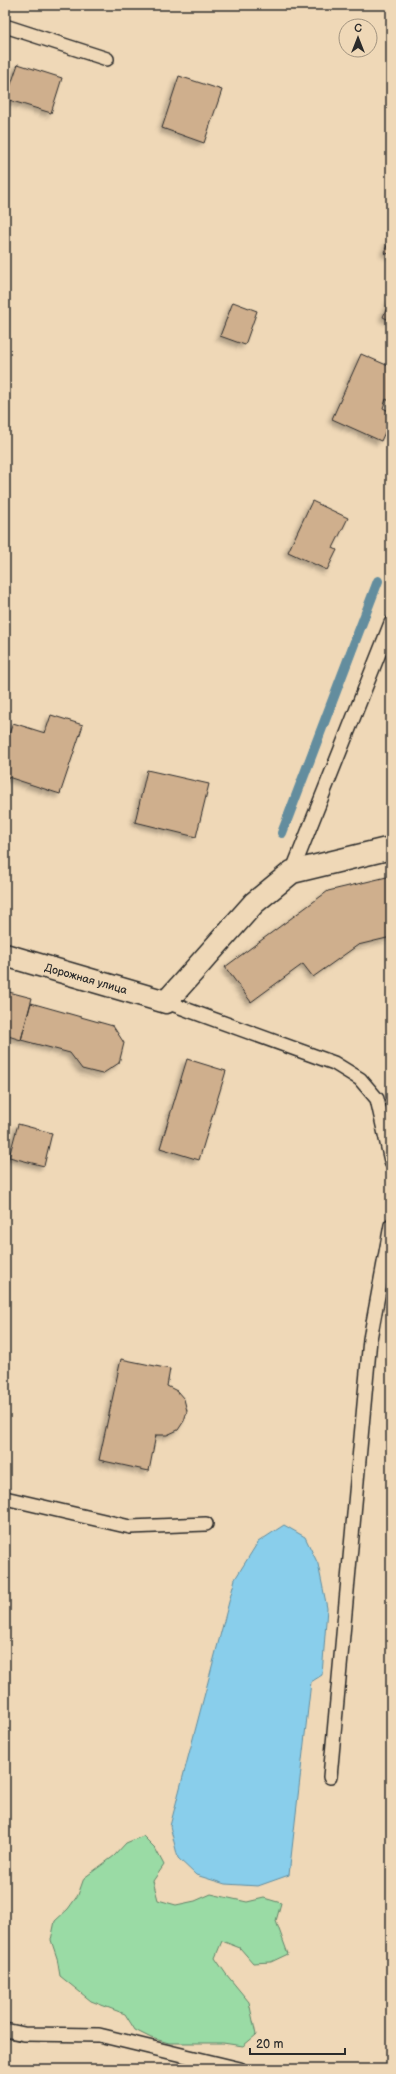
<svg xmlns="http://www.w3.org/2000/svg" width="396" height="2074" font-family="'Balsamiq Sans',sans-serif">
<defs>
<filter id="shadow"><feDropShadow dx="-3.5" dy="3.5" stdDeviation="2" flood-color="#0004"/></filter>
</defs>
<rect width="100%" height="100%" fill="#efd8b7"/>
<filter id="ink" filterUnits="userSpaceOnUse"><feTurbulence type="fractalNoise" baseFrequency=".025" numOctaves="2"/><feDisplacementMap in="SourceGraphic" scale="8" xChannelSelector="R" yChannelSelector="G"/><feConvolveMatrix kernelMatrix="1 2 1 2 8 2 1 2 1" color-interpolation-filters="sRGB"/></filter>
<g filter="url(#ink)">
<path fill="#9adba5" stroke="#628368" d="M143 1836 155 1848 164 1865 153 1881 158 1900 176 1905 195 1901 211 1894 247 1902 264 1898 281 1903 276 1921 288 1954 271 1962 253 1963 240 1948 222 1941 215 1958 226 1974 249 2002 256 2035 243 2046 223 2043H169L151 2038 135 2030 125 2014 91 2001 60 1976 57 1958 51 1940 55 1921 68 1909 78 1895 84 1878 114 1856 126 1843Z"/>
<path fill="#89ceeb" stroke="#638d9e" d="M284 1525 305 1537 318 1564 327 1608 322 1675 311 1682 289 1875 258 1886 225 1884 196 1875 178 1858 170 1826 235 1579 258 1542Z"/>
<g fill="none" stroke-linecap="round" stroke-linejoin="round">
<path stroke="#638d9e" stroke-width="10" d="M282 833 378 581"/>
</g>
<path fill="#cfaf8d" stroke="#2b2b2b" filter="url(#shadow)" d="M18 64 62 78 51 113 6 99Z
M179 76 222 90 204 143 162 128Z
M391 237V255L384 252Z
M391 298V321L383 317Z
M233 302 257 311 245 345 220 336Z
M361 354 391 367V402L386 399 383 408 391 412V419L381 441 332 419Z
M312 501 348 518 333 548 337 550 327 570 288 552Z
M51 715 83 725 60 794 5 776V745L13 723 45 733Z
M147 770 209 784 196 837 135 822Z
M391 876V937L358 945 313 977 303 964 251 1002 225 967 328 891Z
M5 991 32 998 21 1040 5 1035Z
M31 1003 113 1026 124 1043 119 1063 102 1074 82 1069 70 1053 21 1040Z
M187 1059 226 1071 199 1160 160 1148Z
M18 1124 52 1133 44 1166 9 1157Z
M121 1359 170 1369 167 1386 177 1391 184 1399 187 1411 184 1421 178 1430 167 1435H156L149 1471 99 1460Z"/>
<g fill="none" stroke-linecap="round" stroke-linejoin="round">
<g stroke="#2b2b2b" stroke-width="16">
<path id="service" d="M5 26 107 59
M292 872 391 623
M166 1002 334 1063 360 1079 377 1099 391 1161
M5 1498 130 1527 206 1524
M330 1777 370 1339 391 1225
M5 2030 24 2034 99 2035 240 2069"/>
</g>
<g stroke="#2b2b2b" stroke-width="25">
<path id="minor" d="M5 955 166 1002 254 903 292 872 391 848"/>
</g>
<use href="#service" stroke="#efd8b7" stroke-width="13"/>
<use href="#minor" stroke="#efd8b7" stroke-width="22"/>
</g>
</g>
<g text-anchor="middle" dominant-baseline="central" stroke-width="3.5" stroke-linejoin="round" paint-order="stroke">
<g font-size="11" fill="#2b2b2b" stroke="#efd8b7">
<text transform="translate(86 979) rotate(16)">Дорожная улица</text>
</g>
</g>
<rect width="396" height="2074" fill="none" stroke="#efd8b7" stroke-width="20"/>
<rect x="10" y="10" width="376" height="2054" fill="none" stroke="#2b2b2b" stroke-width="1.5" filter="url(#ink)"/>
<g transform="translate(358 38)"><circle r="19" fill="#efd8b7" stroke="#a1937f"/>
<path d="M0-3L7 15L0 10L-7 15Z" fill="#2b2b2b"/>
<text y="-6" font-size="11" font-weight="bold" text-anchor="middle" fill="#2b2b2b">С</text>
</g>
<path d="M250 2048v6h95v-6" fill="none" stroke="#2b2b2b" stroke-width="2"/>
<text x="256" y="2048" font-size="12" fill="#2b2b2b" stroke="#efd8b7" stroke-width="3" paint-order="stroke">20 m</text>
</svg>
